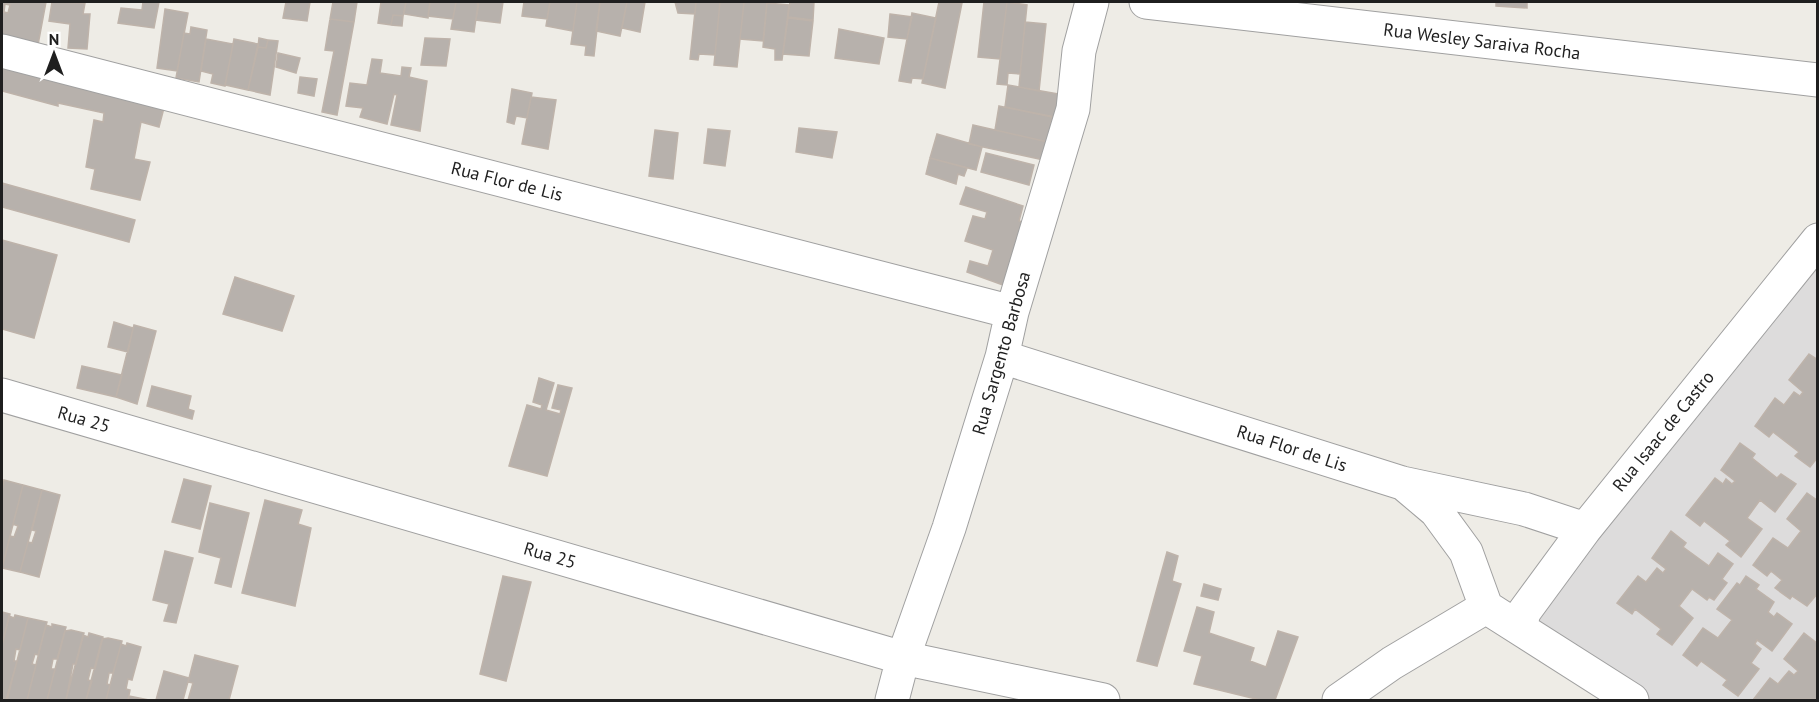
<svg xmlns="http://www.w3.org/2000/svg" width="1819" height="702" font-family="'PT Sans',sans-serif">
<rect width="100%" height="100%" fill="#eeece6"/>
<path fill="#dddcdc" d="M1817 240V700H1632L1520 622Z"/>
<path fill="#b7b1ac" stroke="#beb3aa" stroke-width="1.5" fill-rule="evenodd" d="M2 2H46L38 45 2 39ZM5 4 10 5 8 13 4 12Z
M52 2 85 3 83 14H90L87 49 68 48 70 24 49 21Z
M143 2H159L154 28 118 23 121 8 142 10Z
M286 2H310L307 21 283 18Z
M333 2H357L354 22 330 19Z
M381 2H406L403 16 393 15 391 25 378 23Z
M406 2H430L428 18 404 14Z
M430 2H456L453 19 428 16Z
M456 2H476L478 4 474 32 451 29Z
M479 2H503L500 23 476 20Z
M524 2H550L547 19 522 16Z
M550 2H577L573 31 546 26Z
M577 2H600L594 56 585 55 586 46 571 44Z
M600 2H627L620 36 596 31Z
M627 2H645L640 32 622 28Z
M675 2H696L695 14 678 13Z
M696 2H720L715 55 699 54 698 60 690 59Z
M720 2H744L737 67 714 65Z
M744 2H767L763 41 740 39Z
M790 2H814L813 20 788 17Z
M939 2 962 3 945 88 922 83Z
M984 2H1007L1000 59 978 57Z
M1007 2 1027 5 1020 74 1008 73 1007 85 997 84Z
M1496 2H1527V8L1496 6Z
M767 3 789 5 782 60H775V49L763 47Z
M165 9 188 13 177 71 157 68Z
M912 13 936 18 923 79 912 78 911 83 899 81Z
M890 14 912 17 907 39 888 37Z
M393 15 403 16 402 26 391 25Z
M788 18 813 21 809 56 783 54Z
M330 19 354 22 337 115 322 112 334 51 325 50Z
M1025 22 1046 24 1039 91 1019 87Z
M191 27 207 30 199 82 176 78 184 33 190 34Z
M839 29 884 38 879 64 835 58Z
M259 38 268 40 266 48 258 47Z
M425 38 450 39 446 66 421 65Z
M206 39 233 44 225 86 211 83 213 74 201 71Z
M234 39 258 44 248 90 225 85Z
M268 40 278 41 270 95 248 90 258 47 266 48Z
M278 53 300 58 296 73 276 67Z
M372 59 382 60 380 73 401 76 402 67 411 68 409 77 427 81 420 131 391 125 397 95 394 94 387 124 360 117 363 108 346 106 350 83 367 85Z
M2 62 165 104 159 127 141 122 134 159 150 162 140 200 91 189 95 169 86 167 94 120 103 122 104 113 58 103V106L2 91Z
M300 77 317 79 314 96 298 93Z
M1008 85 1059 94 1055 117 1005 107Z
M512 89 532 93 527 118 516 116 514 124 507 122Z
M531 97 556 100 548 149 522 144Z
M999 106 1052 117 1048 142 995 130Z
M973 125 1048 142 1044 160 969 144Z
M799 128 837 132 832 158 796 152Z
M708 129 730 131 725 166 704 163Z
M655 130 678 133 673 179 649 176Z
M937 134 982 147 976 170 930 158Z
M986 153 1034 165 1029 185 981 172Z
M930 158 967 168 964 176 958 174 956 184 926 174Z
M2 183 135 220 129 242 2 207Z
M966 187 1023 206 1019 221 1023 222 1003 285 967 272 970 261 988 266 993 250 965 241 973 216 985 219 987 212 960 204Z
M2 240 57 255 34 338 2 329Z
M235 277 294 296 282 331 223 314Z
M114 322 133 328 128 352 108 347Z
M134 325 156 331 137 404 116 397Z
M1809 354 1818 360V457L1810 467 1795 456 1799 452 1773 432 1769 437 1755 426 1775 398 1784 405 1794 392 1800 396 1803 392 1789 380Z
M82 366 122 375 116 397 77 388Z
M539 378 554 383 546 410 560 414 561 410 552 408 558 385 572 388 547 476 509 466 527 405 541 409 542 405 533 402Z
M152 386 191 396 188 409 194 411 192 419 147 406Z
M1740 443 1755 454 1752 458 1777 478 1781 474 1796 484 1775 512 1760 500 1747 518 1762 529 1741 557 1726 545 1730 541 1704 521 1700 526 1686 515 1715 478 1723 484 1726 479 1732 484 1735 481 1721 470Z
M184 479 211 486 200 529 172 522Z
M4 480 23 485 2 568V490Z
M23 485 42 490 20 572 2 568 10 536 14 537 18 526 13 524Z
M42 490 60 495 39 577 20 572 28 542 32 543 36 531 32 530Z
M1807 493 1818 501V593L1807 606 1792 596 1790 599 1775 588 1782 580 1771 571 1767 576 1753 565 1773 538 1788 548 1801 531 1787 519Z
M265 500 302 510 298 524 311 528 295 606 242 593Z
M210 503 249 513 231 587 215 583 221 558 199 552Z
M1671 531 1686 543 1683 547 1709 566 1718 553 1733 564 1722 579 1727 583 1714 600 1709 597 1707 600 1692 589 1679 606 1693 618 1672 645 1657 634 1661 629 1635 609 1632 614 1617 603 1638 576 1646 582 1657 568 1663 573 1666 569 1652 558Z
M165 551 193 558 176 623 164 621 169 604 153 600Z
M1167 552 1178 556 1172 581 1181 584 1157 666 1137 661Z
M503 576 531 582 506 681 480 674Z
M1746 576 1759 585 1756 589 1774 602 1768 612 1774 617 1777 613 1792 624 1772 651 1757 640 1755 644 1761 649 1751 663 1759 669 1738 696 1723 685 1727 680 1701 661 1697 666 1683 655 1703 628 1718 638 1732 620 1717 609 1737 583 1740 585Z
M1204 584 1221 589 1218 600 1201 596Z
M1197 607 1214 612 1209 633 1254 648 1250 661 1266 667 1278 631 1298 637 1275 700H1260L1194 684 1202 656 1184 651Z
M2 612 10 614 2 645Z
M15 615 28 618 20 650 16 649 14 661H17L6 700 2 699V645L9 616 14 618Z
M28 618 47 622 46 625 38 655 35 654 32 664 36 665 27 700H7Z
M52 624 66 627 57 659H53L51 669H55L47 700H27L46 625 52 627Z
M71 630 84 633 76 664H73L66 700H47L65 631Z
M89 633 103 637 95 669 91 668 88 680 92 681 86 700H66L83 635 88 637Z
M1804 633 1818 644 1815 649 1818 650V699L1753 700 1770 678 1778 684 1789 671 1794 675 1798 671 1784 659Z
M108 638 122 641 113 673H109L107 684 110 685 106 700H86L102 639Z
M127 643 141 647 132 680 128 679 126 689 130 690 128 700H106L121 644 126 646Z
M195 655 238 666 229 700H188L193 683 188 682Z
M164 671 189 678 183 700H156Z
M129 696 149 700H128Z"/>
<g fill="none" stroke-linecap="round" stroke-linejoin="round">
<g stroke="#a0a0a0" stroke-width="35">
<path id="street" d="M1146 2 1818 80
M2 51 1012 312
M1002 357 1402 483 1524 509 1585 529
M2 395 903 658 1103 700
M1404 484 1436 511 1466 552 1486 607 1632 700
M1520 628 1524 612 1585 529 1818 240
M892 700 903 658 949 528 1002 357 1012 312 1073 109 1079 51 1092 2
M1339 700 1392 663 1486 607"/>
</g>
<use href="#street" stroke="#fff" stroke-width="33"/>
</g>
<g text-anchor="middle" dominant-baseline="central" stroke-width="5" stroke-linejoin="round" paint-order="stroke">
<g font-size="18" fill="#1f1f1f" stroke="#fff">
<text transform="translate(1482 41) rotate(7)">Rua Wesley Saraiva Rocha</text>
<text transform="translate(507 181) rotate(14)">Rua Flor de Lis</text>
<text transform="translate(1001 353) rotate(-74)">Rua Sargento Barbosa</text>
<text transform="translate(84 419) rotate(16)">Rua 25</text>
<text transform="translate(1663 431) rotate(-51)">Rua Isaac de Castro</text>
<text transform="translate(1292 448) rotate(18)">Rua Flor de Lis</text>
<text transform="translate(550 555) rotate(16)">Rua 25</text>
</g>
</g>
<rect width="1819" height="702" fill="none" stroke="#1f1f1f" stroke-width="6"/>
<g transform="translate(54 54)" stroke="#ffffff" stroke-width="4.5" paint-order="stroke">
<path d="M0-4.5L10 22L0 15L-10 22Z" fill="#1f1f1f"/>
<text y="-9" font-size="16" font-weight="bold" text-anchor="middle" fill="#1f1f1f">N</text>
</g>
</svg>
